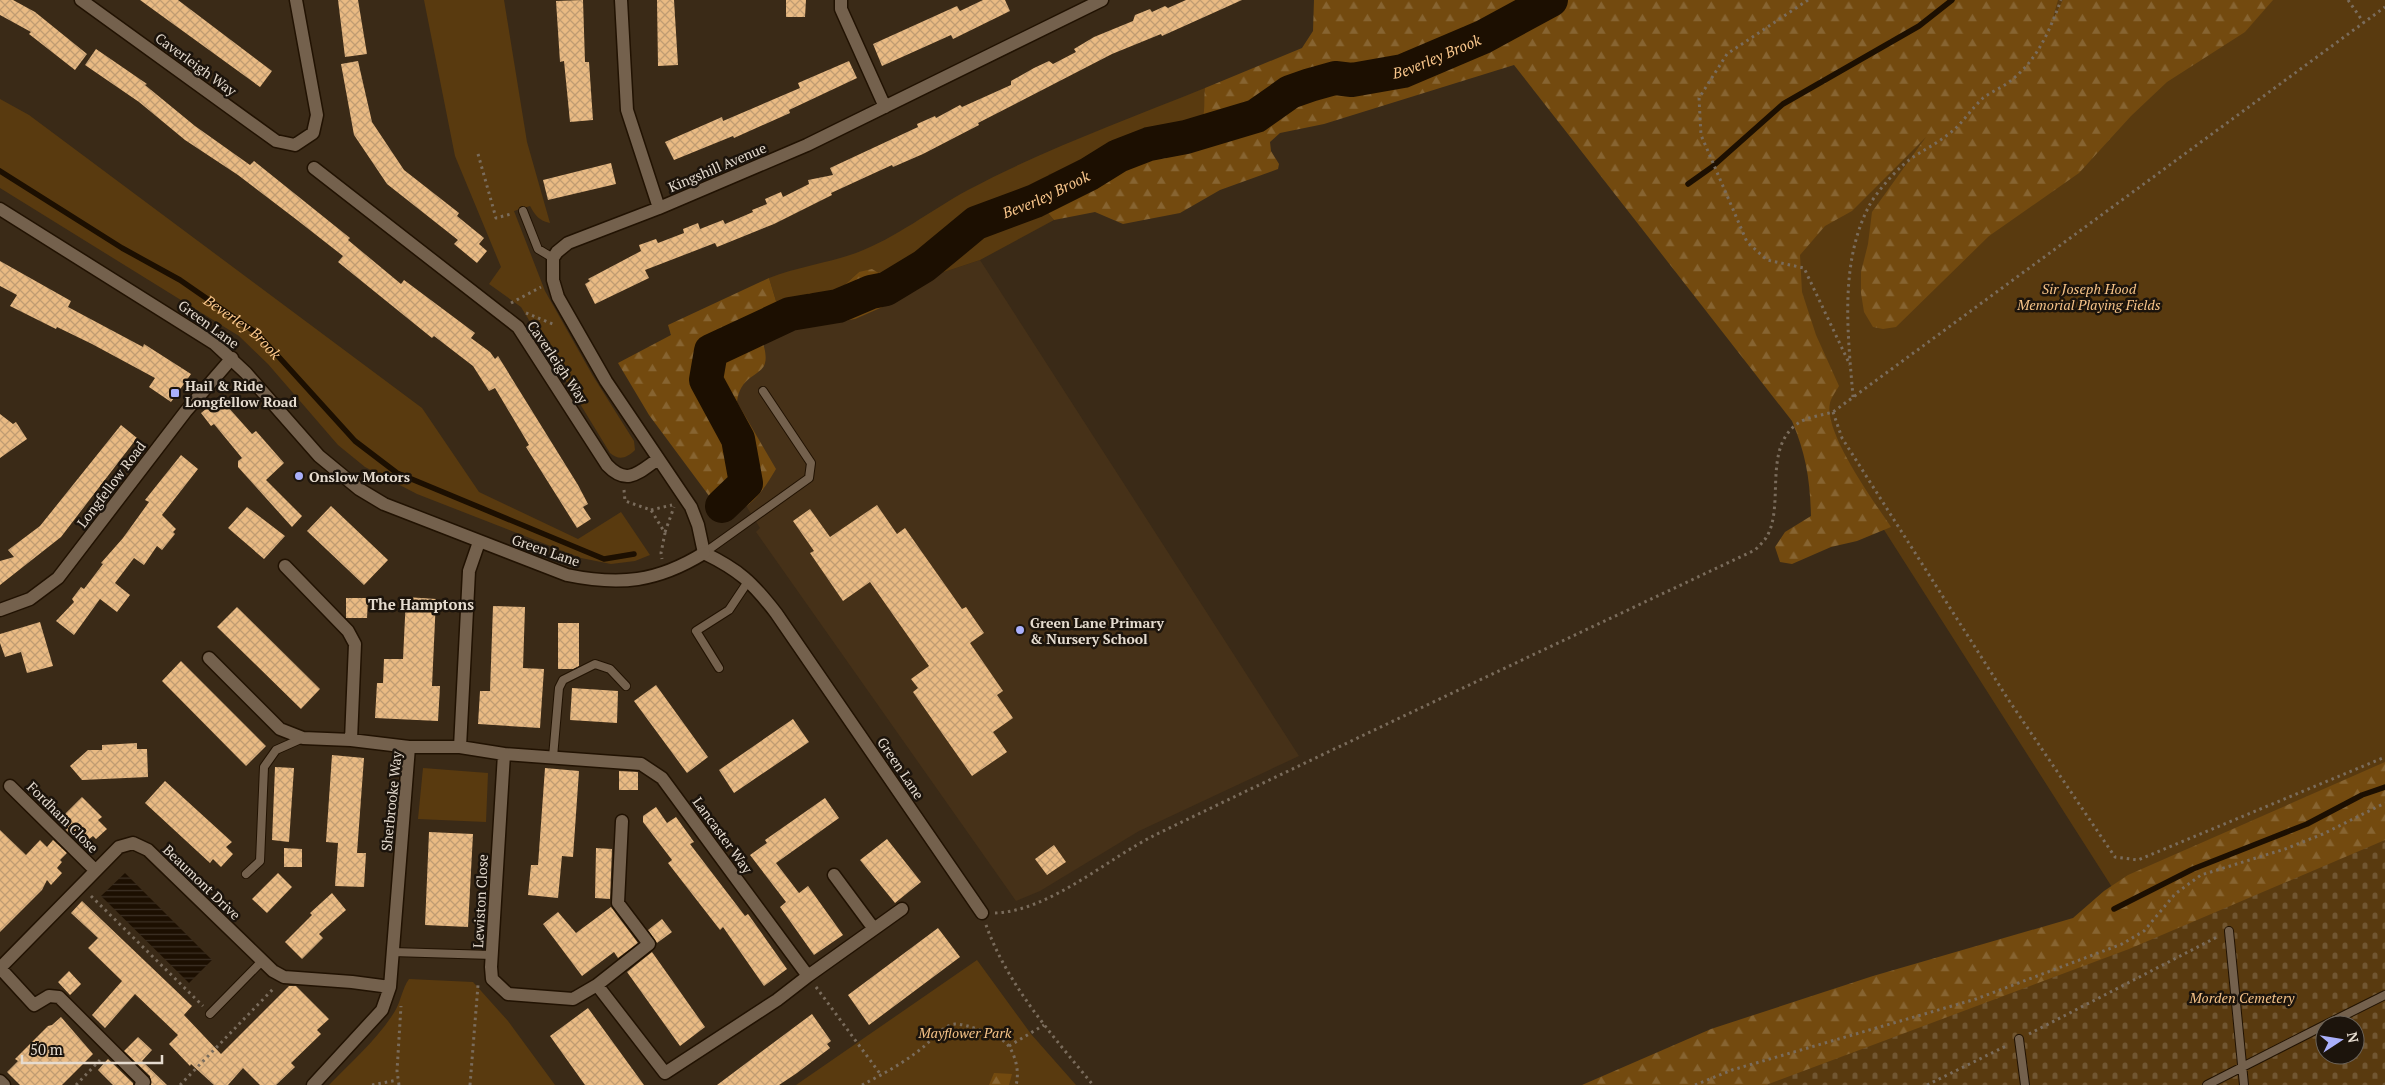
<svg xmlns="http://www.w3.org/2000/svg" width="2385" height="1085" font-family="'PT Serif',serif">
<defs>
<pattern id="forest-firs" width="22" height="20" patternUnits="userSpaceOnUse" patternTransform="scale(1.25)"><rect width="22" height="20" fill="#734a0f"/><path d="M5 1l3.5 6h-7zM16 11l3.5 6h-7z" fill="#876431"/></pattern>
<pattern id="cemetery-stones" width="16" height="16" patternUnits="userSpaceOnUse" patternTransform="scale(1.25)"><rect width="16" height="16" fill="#593a0f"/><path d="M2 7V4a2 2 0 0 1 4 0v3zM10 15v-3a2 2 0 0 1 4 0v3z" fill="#715631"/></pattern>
<pattern id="water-rules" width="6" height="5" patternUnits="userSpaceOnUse" patternTransform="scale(1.25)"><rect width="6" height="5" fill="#1c0f01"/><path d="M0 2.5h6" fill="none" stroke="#3d3125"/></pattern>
<pattern id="building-cross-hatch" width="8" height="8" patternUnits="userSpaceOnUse" patternTransform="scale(1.25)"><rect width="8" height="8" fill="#e9ba83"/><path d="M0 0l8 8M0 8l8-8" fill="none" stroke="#c09c72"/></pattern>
</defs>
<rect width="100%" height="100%" fill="#3a2a17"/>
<path fill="#463118" d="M980 260 1299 756 1139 831 1040 891 1016 901 756 532 760 528 743 501 775 470 736 405 734 391 762 336 821 313Z"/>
<path fill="#593a0f" d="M424 0H504L527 142 550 223C539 221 535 215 530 206L514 211 545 291 593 376 634 441 635 450C627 458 619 461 610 453L521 307 489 284 501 267 455 156Z
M1520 0H2385V775L2117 895 1872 511Z
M1205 88 1204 122 1196 134 1174 144 1124 155 1096 172 1049 174 1043 207 1054 220 980 260 887 291 886 287 859 272 839 290 829 294 809 293 782 307 776 301 769 278C797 267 828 263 856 253 896 238 931 210 968 190 1043 150 1126 120 1205 88Z
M0 99 29 115 422 408 479 492 578 539 621 512 650 555 635 561 611 564 581 558 417 494 365 467 338 445 268 364 239 336 0 188Z
M423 768 488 773 486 822 418 819Z
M977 960 1031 1034 1076 1085H796Z
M409 979 473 982 508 1021 555 1085H329C351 1062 378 1039 395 1011 401 1001 402 989 409 979Z"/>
<path fill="url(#forest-firs)" d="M1314 0H2058L2052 21 2063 0H2273L2245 32 2167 82 2131 116 2079 173 1989 236 1896 327 1883 329 1873 327 1864 312 1861 293V272L1868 244 1872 212 1926 137 1852 211 1825 226 1800 255 1802 292 1816 335 1839 386C1836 391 1831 398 1830 403 1823 432 1875 503 1891 527L1857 541 1831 547 1792 564 1780 562 1775 547 1785 532 1811 516C1810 480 1806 454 1792 421L1514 65 1324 124 1280 133 1270 142 1271 151 1279 164 1278 169 1220 190 1180 213 1123 224 1095 212 1054 220 1043 207 1035 190C1047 162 1072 178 1095 172 1106 169 1114 158 1125 154 1142 148 1185 146 1197 132 1207 120 1203 103 1205 88L1302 48 1313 31Z
M872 269 885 277 890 300 887 305 855 319 837 322 829 314 822 312 765 335 762 340C764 346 767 356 765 363 762 376 740 375 737 402L776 469C764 489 748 516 721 512L649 415 618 363 671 335 668 325 769 278 776 301 782 307 809 293 829 294 839 290 859 272Z
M2385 762V844L2128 952 1777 1085H1582L1711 1029 1873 976 2073 918 2104 891 2128 875Z
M994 1073 1012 1074 1009 1085H989Z"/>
<path fill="url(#cemetery-stones)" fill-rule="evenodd" d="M2385 840V1085H1766L2129 949ZM2325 1025H2355V1055H2325Z"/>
<path fill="url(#water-rules)" d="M125 873 212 960 189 983 101 896Z"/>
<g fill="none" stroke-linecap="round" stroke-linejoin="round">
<g stroke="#1c0f01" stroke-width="5.5">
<path id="s1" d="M0 171 122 248 180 280 258 334 355 441 397 473 604 559 634 554"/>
<path d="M1688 184 1712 167 1783 104 1919 26 1952 0"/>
<path d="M2114 909 2193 869 2307 824 2362 795 2385 787"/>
</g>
<path stroke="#1c0f01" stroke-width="34" id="s2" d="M722 506 746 483 738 439 706 380 711 351 790 314 838 306 871 292 886 289 924 266 976 223 1035 201 1089 174 1118 156 1149 144 1186 137 1256 116 1290 92 1310 85 1335 78 1352 80 1403 71 1483 37 1551 0"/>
</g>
<path fill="url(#building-cross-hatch)" d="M0 0H13L35 12 87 54 75 70 29 34 31 32 0 15Z
M140 0H178L272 71 260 87Z
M338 0H358L367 54 345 57Z
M583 0 585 62H589L593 120 570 122 564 61 560 62 556 1Z
M657 0H674L678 65 658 66Z
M786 0H806L805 17H786Z
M983 0H1005L1010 11 953 39 951 35 882 66 873 44 957 6 960 11Z
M1186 0H1242L1162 36 1161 34 1112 54 978 123 979 125 923 154 893 167 892 165 831 193 832 195 774 224 717 247 715 243 645 270 649 278 595 304 585 284 590 281 588 279 641 251 639 245 656 239 658 243 684 233 683 229 698 223 700 229 723 220 725 224 753 212 752 210 767 204 765 199 781 192 783 197 809 184 808 180 833 175 830 168 918 127 917 124 935 116 936 118 960 105 962 107 1011 85V81L1034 68 1049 61 1053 64 1076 52 1074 49 1094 37 1133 21 1135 15 1150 9 1152 12 1165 6 1168 8Z
M96 49 147 84 145 85 195 126 250 165 254 161 350 238 348 240 401 284 404 280 475 333 471 338 490 352 495 359 498 356 578 485 588 504 583 507 591 519 577 528 526 447 529 445 495 388 489 391 473 366 434 336 432 338 338 262 343 256 297 220 238 175 185 140 139 102 85 65Z
M358 61 372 122 404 170 459 213 457 216 484 238 479 244 487 251 477 263 454 244 458 240 387 184 354 135 341 64Z
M849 61 857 78 789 110 790 113 734 138 733 136 674 160 665 142 722 117 723 121 800 88 798 83Z
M611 163 616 184 548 200 543 180Z
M0 261 71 301 68 307 143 347 144 344 191 374 171 402 149 387 155 378 92 344 57 327 56 329 10 306 17 295 0 286Z
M220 398 252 434 256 431 284 463 266 480 302 516 292 527 238 467V461L242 458 214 424 211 426 201 413Z
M0 414 13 424 16 422 27 439 0 458Z
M121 425 137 438 61 537 0 585V561L14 557 8 550 40 526Z
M181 455 198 469 162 515 176 529 173 532 175 534 162 550 157 546 144 565 134 558 115 583 130 595 117 612 100 599 74 635 56 621 74 602 72 599 81 587 84 589 103 564 101 563 123 538 149 502 145 500Z
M877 505 897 534 905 528 962 609 966 607 984 633 970 643 1003 691 997 695 1013 718 993 732 1007 752 972 776 913 692 918 688 911 679 929 666 870 582 843 601 810 553 814 551 793 521 810 509 830 537Z
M331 506 388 560 364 585 307 531Z
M247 507 285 536 264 559 228 528Z
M406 597 436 599 432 686H440L438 721 375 718 377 683H383L384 659H403Z
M346 598H368L367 618H346Z
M493 606 525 607 523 668 544 669 540 728 478 724 480 691H490Z
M237 607 320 689 301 709 217 627Z
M40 622 53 666 27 673 21 652 5 657 0 643V634Z
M558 623H579V666L573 669H558Z
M181 661 266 746 246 766 162 681Z
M656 685 708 757 687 773 634 701Z
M572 688 618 691 617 723 570 720Z
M793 719 809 742 734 793 719 770Z
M137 743V749H147L148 777 82 780 70 766 88 750H102V745Z
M332 755 364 758 357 853H366L364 887 335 886 338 843 326 842Z
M275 767 294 768 289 842 272 840Z
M545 768 579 771 573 857 562 856 558 898 528 895 531 865H538Z
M619 771 638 772V790H619Z
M165 781 232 842 226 847 233 854 221 867 213 859 210 863 145 803Z
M82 797 102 817 98 820 107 829 96 839 93 836 88 840 84 836 78 842 65 829 71 822 64 815Z
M825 798 839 818 776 863 799 893 808 886 843 935 814 955 780 907 786 902 750 855 767 843 765 840Z
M656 807 667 823 676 817 694 842 690 844 745 916 748 914 787 969 764 986 723 927 720 930 668 863 672 860 643 822V816Z
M0 830 26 855 40 840 47 847 53 840 67 853 60 860 62 862 57 868 62 873 51 885 47 880 42 890 0 932Z
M429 832 473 834 468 927 425 925Z
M887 839 921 882 895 903 860 860Z
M1054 845 1066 862 1047 875 1035 859Z
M284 848 302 849V867H284Z
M596 848 612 849 610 899 595 898Z
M278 873 292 887 267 913 252 899Z
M332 893 346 910 319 934 323 938 302 959 285 942 312 915 310 913Z
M82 901 192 1006 184 1015 221 1054 289 986H296L329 1019 317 1030 321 1034 291 1063 295 1067 276 1085H260L243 1068 228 1085H214L191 1064 190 1066 169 1044 178 1035 135 994 105 1028 92 1015 122 981 88 948 98 938 71 913Z
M611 907 638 943 618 958 614 952 582 976 543 924 558 912 576 933Z
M662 919 672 932 657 943 648 930Z
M938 928 960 957 869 1025 848 995Z
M652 952 705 1027 680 1046 627 972Z
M69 971 81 984 70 995 58 982Z
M588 1008 644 1085H585L550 1036Z
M812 1014 831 1041 827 1044 830 1048 797 1073 779 1085H717Z
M61 1017 93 1054 62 1085H20L7 1072 18 1061 15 1059 48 1026 52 1025Z
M138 1037 152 1050 142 1061 167 1085H151L150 1076 124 1051Z
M108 1059 133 1083V1085H113L98 1070Z"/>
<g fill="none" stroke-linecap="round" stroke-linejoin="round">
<g stroke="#211202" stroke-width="10">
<path id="lane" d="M523 211 538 249 553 258
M704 553 809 478 811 463 763 391
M719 668 696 631 729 610 749 580
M553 757 559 688 563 680 595 664 610 669 626 686
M246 874 260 861 264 767 276 750 303 738
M2229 931 2244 1085
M392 952 492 955
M210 1014 263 960
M2325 1025 2385 995
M2019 1039 2025 1085
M2207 1085 2325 1025"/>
</g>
<g stroke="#211202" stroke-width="15">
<path id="street" d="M81 0 276 141 295 145 313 133 317 115 296 0
M621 0 627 110 659 208
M841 0V9L885 107
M314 168 518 327 607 465C627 486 638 473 658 459
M285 566 348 631 355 644 351 740
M0 610 30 599 58 578 186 411 232 358
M209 658 280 729 303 738 351 740 409 747
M460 747 504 754 491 967 492 979 508 994 573 999 597 985 649 944 618 903 622 821
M504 754 641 764 662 778 808 976 874 929 834 875
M10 786 95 870
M982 913 776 613C752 582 739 570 704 553L698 525 691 507 606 381 558 297 553 280V258L557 252 568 243 659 208 807 145 1102 0
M874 929 902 909
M597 985 665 1073 777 1000 808 976
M0 1081 4 1085
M141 1085 144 1082 59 997 49 996 34 1005 0 968 119 847 133 843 148 850 273 971 284 977 352 982 390 987
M313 1085 382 1010 390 987 409 747H460L469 571 479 542"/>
</g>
<g stroke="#211202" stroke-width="15">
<path id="secondary" d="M0 209 215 344 246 373 319 456 359 489 384 504 567 575C620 586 657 582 704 553"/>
</g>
<path stroke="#7a6c5c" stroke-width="3" stroke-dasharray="2.5 4" stroke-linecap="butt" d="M1808 0 1727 54 1699 98 1701 135 1747 242 1767 260 1804 268 1850 365
M2348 0 2364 23
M478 154 496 218 511 214
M511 303 541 287
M526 313 555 325
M1853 397C1848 335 1839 264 1869 206 1876 193 1891 176 1902 166 1916 153 1932 147 1946 136 1961 126 1970 110 1983 98 1991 92 2001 88 2009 82 2037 61 2049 32 2061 0
M1833 412 1842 438 2008 699 2115 857 2138 860 2385 757
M624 490 625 501 651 510 665 533 661 553 662 559
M651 510 672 505
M665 532 674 507
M91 896 203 1006
M995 913C1050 911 1108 858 1157 834 1356 738 1556 644 1755 550 1759 546 1763 542 1766 538 1786 506 1761 446 1800 422 1808 417 1823 415 1833 412L2385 7
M986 925C1008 986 1053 1036 1093 1085
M816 987 881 1075
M2029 1034 2217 937
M1009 1046 1044 1025
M76 1085 100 1060
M180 1085 274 988
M372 1085 397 1080
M399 1085 397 1071 401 1006
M470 1085 478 985
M862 1085C885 1073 911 1059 930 1041 937 1034 945 1025 955 1024 967 1024 997 1035 1005 1042 1015 1051 1020 1072 1016 1085
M1695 1085 1732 1070 1976 999 2122 944 2144 931 2175 894 2201 875 2285 849 2323 834 2385 803
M1927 1085 2008 1045"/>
<use href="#lane" stroke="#74614d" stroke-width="8"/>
<use href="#street" stroke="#74614d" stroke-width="12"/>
<use href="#secondary" stroke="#74614d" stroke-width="12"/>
</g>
<g fill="#aab0fb" stroke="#1c140c" stroke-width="2">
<rect x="170" y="388" width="10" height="10" rx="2.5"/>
<circle cx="299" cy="476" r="5"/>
<circle cx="1020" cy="630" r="5"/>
</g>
<g text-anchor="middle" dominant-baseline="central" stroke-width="5" stroke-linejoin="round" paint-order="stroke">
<g font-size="14" fill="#e5dbcf" stroke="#1c140c">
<text transform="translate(196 64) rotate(36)">Caverleigh Way</text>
<text transform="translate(717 167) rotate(-23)">Kingshill Avenue</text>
<text transform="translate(209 324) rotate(36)">Green Lane</text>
<text transform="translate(558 362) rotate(56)">Caverleigh Way</text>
<text transform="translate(111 484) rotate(-53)">Longfellow Road</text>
<text transform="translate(546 550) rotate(19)">Green Lane</text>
<text transform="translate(901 768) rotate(56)">Green Lane</text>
<text transform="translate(391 801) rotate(-84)">Sherbrooke Way</text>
<text transform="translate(63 817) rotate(45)">Fordham Close</text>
<text transform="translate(723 835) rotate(54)">Lancaster Way</text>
<text transform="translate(202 882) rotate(44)">Beaumont Drive</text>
<text transform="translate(480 901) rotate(-87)">Lewiston Close</text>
</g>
<g font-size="14" font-style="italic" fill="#f6c388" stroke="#1c140c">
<text x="2089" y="288">Sir Joseph Hood<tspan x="2089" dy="16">Memorial Playing Fields</tspan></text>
<text x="2242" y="997">Morden Cemetery</text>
<text x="965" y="1032">Mayflower Park</text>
</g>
<g font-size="14" font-weight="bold" fill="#e5dbcf" stroke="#1c140c" text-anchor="start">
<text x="185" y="385">Hail &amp; Ride<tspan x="185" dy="16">Longfellow Road</tspan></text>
<text x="309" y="476">Onslow Motors</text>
<text x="1030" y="622">Green Lane Primary<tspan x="1030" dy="16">&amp; Nursery School</tspan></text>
</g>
<g font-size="15" font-style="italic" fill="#fac78c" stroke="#1c140c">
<text stroke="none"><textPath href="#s2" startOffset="969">Beverley Brook</textPath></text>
<text stroke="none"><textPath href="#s2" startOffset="549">Beverley Brook</textPath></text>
<text stroke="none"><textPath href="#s1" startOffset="289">Beverley Brook</textPath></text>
</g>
<g font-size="15" font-weight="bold" fill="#e5dbcf" stroke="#1c140c">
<text x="421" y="604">The Hamptons</text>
</g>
</g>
<g transform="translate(2340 1040) rotate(78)"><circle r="24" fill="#1c140c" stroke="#6c645a"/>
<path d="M0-4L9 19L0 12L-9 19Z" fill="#aab0fb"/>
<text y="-8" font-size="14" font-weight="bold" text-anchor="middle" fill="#e5dbcf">N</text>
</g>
<path d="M22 1055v8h140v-8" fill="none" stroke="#e5dbcf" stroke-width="2.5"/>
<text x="30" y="1055" font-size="15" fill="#e5dbcf" stroke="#1c140c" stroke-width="4" paint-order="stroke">50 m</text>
</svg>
